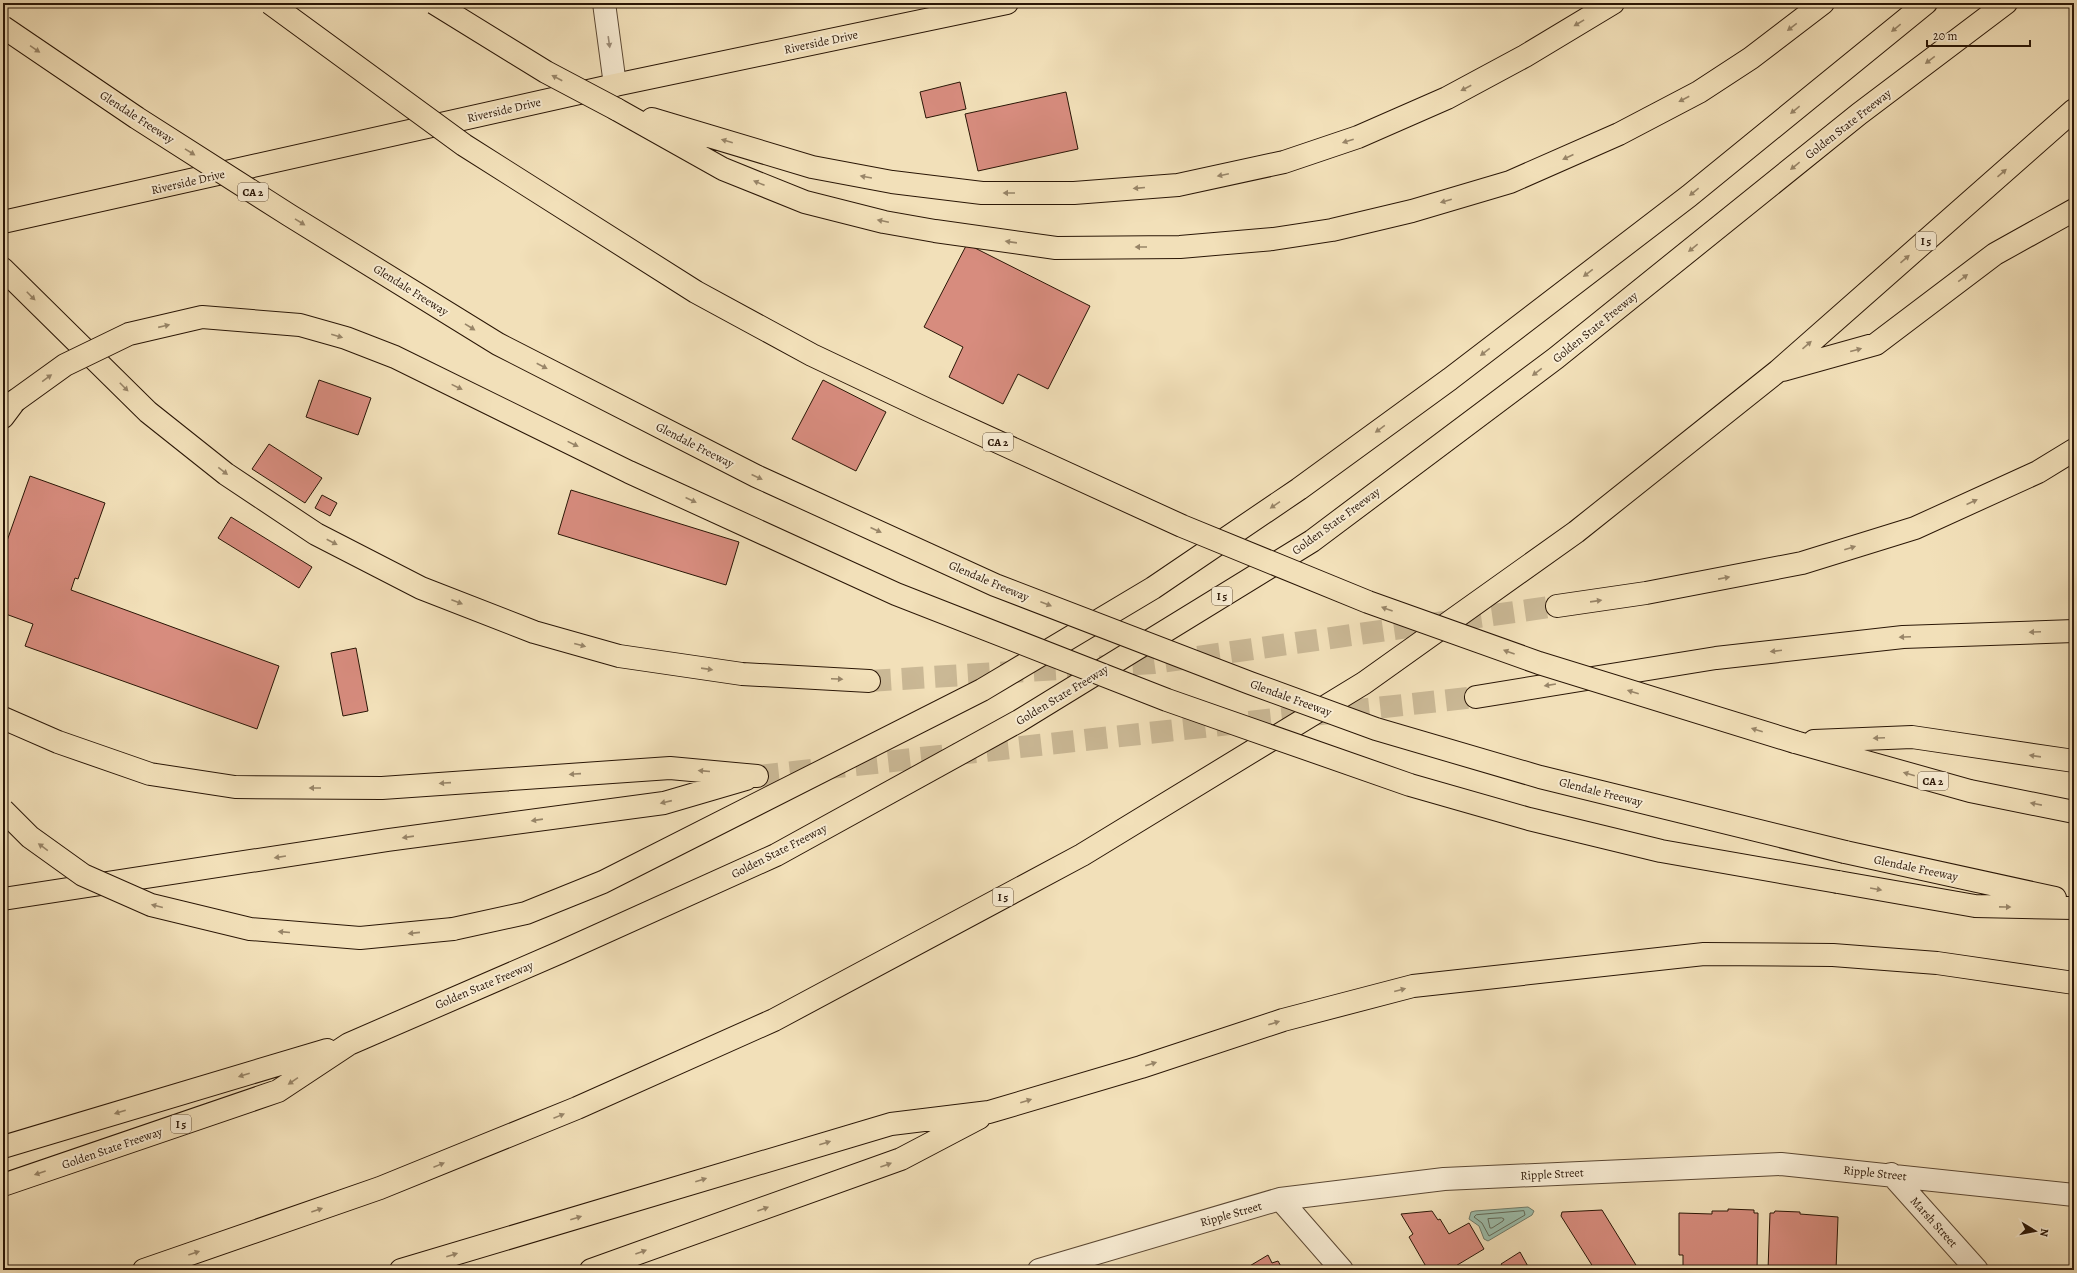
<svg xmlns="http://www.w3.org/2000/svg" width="2077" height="1273" font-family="Alegreya,serif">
<rect width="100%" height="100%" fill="#f2e0b9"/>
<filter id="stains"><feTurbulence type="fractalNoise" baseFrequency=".005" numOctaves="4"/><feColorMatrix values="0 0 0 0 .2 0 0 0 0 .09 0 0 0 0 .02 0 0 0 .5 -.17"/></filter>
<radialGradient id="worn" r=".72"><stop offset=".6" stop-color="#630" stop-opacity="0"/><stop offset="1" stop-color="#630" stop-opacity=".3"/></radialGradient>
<path fill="#9cbdab" stroke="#6e7a69" d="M1528 1207 1534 1211 1532 1215 1488 1241 1484 1239 1479 1226 1469 1219 1471 1212 1475 1211Z"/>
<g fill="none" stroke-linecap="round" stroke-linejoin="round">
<path stroke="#636a58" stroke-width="1" d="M1524 1211 1525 1215 1489 1236 1482 1223 1474 1217 1476 1215Z
M1502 1218 1504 1219 1503 1221 1492 1228H1490L1488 1219Z"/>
</g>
<path fill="#d78c7e" stroke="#2a1606" d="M960 82 966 109 926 118 920 92Z
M1066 92 1078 149 978 171 965 114Z
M967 244 1090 306 1048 389 1018 374 1003 404 949 377 963 347 924 327Z
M319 380 371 398 358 435 306 417Z
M823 380 886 412 856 471 792 439Z
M269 444 322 478 305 503 252 469Z
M30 476 105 503 78 579 75 578 71 590 279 666 257 729 25 646 33 624 3 613V552Z
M571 490 739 542 726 585 558 534Z
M322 495 337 503 330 516 315 508Z
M231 517 312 567 299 588 218 538Z
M356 648 368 711 343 716 331 653Z
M1728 1209 1754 1210V1213H1758L1757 1270H1683V1255H1679V1213L1712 1214V1211H1728Z
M1602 1210 1639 1270H1595L1561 1216 1562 1212Z
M1432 1211 1438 1220 1440 1219 1449 1234 1469 1223 1484 1249 1449 1270H1428L1409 1237 1413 1234 1401 1214Z
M1775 1211 1800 1212V1214L1838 1217 1836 1270H1768L1770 1213H1774Z
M1520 1252 1530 1270H1505L1501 1264Z
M1268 1255 1272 1263 1278 1261 1283 1270H1243Z"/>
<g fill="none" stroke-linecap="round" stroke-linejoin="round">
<path stroke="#cab895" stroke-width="22" stroke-dasharray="22 11" stroke-linecap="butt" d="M869 681 1154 663 1557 606
M757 776 1476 697"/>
<g stroke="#5c4833" stroke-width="24">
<path id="minor" d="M604 3 615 85
M1891 1174 1977 1270
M1280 1199 1342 1270
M1039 1270 1280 1199 1444 1179 1781 1164 2074 1195"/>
</g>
<g stroke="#2a1606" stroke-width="24">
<path id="major" d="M3 222 615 85 1007 3"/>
</g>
<g stroke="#2a1606" stroke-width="24">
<path id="highway" d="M616 109 723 169 805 202 884 222 935 231 1056 248 1180 247 1273 239 1332 230 1412 211 1510 182 1619 134 1699 92 1751 58 1823 3
M652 119 812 167 892 182 982 193H1074L1178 185 1284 162 1358 137 1447 98 1525 56 1613 3
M3 269 148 412 226 474 316 534 421 588 534 632 619 656 742 674 869 681
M1783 370 1876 344 1995 254 2074 210
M3 417 15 401
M1557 606 1646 593 1802 563 1915 528 2038 472 2074 450
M1476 697 1716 658 1903 637 2074 631
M3 718 58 742 150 774 235 787 382 788 670 768 757 776
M1814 741 1912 737 2074 761
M1795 742 1970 791 2074 812
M1845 852 2055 898
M1838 882 1975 906 2074 908
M3 899 388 840 664 803 746 779
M453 929 526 913 603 882 982 690 1153 588 1299 489 1450 379 1689 196 1926 3
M3 1147 327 1050
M3 1185 278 1091 349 1044 561 952 776 855 1019 721 1312 541 1556 358 1859 114 2006 3
M144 1270 380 1188 577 1108 774 1020 1082 855 1364 683 1576 532 1778 371 2074 110
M401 1270 891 1124 989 1112 1141 1067 1283 1020 1413 986 1704 954 1833 955 1937 963 2074 983
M591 1270 901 1159 979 1118"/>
</g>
<use href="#minor" stroke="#f7ebd2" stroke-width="22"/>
<use href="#major" stroke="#f2e0b9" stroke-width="22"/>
<use href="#highway" stroke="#f2e0b9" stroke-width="22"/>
<g stroke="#2a1606" stroke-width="24" stroke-linecap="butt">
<path id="highway-bridge" d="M270 3 464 145 696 292 812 355 926 409 1182 526 1368 602 1539 663 1795 742
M434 3 546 72 616 109
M3 27 137 118 289 215 498 344 756 476 995 585 1250 683 1376 729 1540 777 1845 852
M15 401 65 365 129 334 202 317 300 325 346 338 395 357 629 472 896 594 1167 700 1410 785 1529 819 1661 851 1838 882
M3 810 30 837 83 875 151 905 250 929 360 938 453 929"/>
</g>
<use href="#highway-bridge" stroke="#f2e0b9" stroke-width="22"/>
</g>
<defs><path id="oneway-solid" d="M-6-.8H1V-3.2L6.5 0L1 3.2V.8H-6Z"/></defs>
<g fill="#988568">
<use href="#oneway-solid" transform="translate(1579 23) rotate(149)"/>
<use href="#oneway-solid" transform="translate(1792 27) rotate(143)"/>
<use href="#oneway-solid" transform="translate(1896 28) rotate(141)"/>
<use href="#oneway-solid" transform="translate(35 49) rotate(34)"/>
<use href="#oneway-solid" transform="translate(1930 60) rotate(143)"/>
<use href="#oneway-solid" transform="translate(557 78) rotate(-152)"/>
<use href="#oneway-solid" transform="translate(1466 88) rotate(152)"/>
<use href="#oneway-solid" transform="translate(1684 99) rotate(152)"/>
<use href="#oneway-solid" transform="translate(1795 110) rotate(141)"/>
<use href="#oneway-solid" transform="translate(727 141) rotate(-164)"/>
<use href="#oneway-solid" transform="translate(1348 141) rotate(162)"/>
<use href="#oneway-solid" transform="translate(190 152) rotate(32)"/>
<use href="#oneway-solid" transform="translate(1568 157) rotate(156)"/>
<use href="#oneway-solid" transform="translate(1795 166) rotate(141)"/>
<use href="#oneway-solid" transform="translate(2002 173) rotate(-41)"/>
<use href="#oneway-solid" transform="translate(1223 175) rotate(168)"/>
<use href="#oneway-solid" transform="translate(866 177) rotate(-170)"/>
<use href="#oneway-solid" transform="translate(759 183) rotate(-158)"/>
<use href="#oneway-solid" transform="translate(1139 188) rotate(175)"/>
<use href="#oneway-solid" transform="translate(1694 192) rotate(141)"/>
<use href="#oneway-solid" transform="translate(1009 193) rotate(-180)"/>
<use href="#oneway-solid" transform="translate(1446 201) rotate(164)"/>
<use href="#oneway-solid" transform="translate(883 221) rotate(-168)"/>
<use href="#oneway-solid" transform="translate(300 222) rotate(32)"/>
<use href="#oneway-solid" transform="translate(1011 242) rotate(-172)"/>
<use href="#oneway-solid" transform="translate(1141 247) rotate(180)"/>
<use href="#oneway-solid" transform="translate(1693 248) rotate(141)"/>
<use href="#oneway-solid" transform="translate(1905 259) rotate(-41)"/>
<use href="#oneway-solid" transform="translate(1588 273) rotate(143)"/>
<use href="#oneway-solid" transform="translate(1963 278) rotate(-37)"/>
<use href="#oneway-solid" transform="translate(31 296) rotate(45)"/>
<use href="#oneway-solid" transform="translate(164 326) rotate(-13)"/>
<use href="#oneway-solid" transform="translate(470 327) rotate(32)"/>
<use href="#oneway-solid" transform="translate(337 336) rotate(16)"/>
<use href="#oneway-solid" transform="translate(1807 345) rotate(-41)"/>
<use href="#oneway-solid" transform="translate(1856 350) rotate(-15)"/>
<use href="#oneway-solid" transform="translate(1485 352) rotate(143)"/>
<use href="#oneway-solid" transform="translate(542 366) rotate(27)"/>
<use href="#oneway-solid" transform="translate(1537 372) rotate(143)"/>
<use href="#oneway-solid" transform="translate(47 378) rotate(-36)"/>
<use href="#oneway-solid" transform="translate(124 387) rotate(45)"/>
<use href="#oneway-solid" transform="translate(457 387) rotate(26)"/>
<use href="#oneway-solid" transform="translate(1380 429) rotate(144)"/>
<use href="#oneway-solid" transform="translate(573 444) rotate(26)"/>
<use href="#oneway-solid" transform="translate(223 471) rotate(38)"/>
<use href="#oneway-solid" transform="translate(757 477) rotate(25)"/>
<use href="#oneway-solid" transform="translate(691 500) rotate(25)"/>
<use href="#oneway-solid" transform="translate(1972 502) rotate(-24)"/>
<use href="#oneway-solid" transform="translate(1275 505) rotate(146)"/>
<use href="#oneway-solid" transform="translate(876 530) rotate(24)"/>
<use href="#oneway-solid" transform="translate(332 542) rotate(27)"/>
<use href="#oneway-solid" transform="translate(1850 548) rotate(-17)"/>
<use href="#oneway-solid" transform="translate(1724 578) rotate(-11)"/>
<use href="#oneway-solid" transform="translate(1596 601) rotate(-8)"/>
<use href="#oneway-solid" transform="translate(457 602) rotate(21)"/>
<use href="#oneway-solid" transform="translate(1046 604) rotate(21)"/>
<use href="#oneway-solid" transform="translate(1387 609) rotate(-160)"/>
<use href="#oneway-solid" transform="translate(2035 632) rotate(178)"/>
<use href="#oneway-solid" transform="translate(1905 637) rotate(177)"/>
<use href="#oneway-solid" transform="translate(580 645) rotate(15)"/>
<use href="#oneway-solid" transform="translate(1776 651) rotate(173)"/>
<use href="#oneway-solid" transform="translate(1509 652) rotate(-160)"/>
<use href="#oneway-solid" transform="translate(707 669) rotate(8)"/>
<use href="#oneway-solid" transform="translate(837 679) rotate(3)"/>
<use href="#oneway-solid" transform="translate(1550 685) rotate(171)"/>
<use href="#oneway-solid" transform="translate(1633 692) rotate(-163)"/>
<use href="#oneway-solid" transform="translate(1757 730) rotate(-163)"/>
<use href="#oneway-solid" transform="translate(1879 738) rotate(177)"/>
<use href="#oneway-solid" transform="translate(2035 756) rotate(-172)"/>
<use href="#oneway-solid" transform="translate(704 771) rotate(-175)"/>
<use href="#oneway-solid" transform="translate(575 774) rotate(176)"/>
<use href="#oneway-solid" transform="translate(1909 774) rotate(-164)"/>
<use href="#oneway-solid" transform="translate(445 783) rotate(176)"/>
<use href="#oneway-solid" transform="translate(315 788) rotate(-180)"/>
<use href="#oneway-solid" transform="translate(666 802) rotate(167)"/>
<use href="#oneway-solid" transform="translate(2036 804) rotate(-169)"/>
<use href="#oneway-solid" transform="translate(537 820) rotate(172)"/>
<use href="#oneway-solid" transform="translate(408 837) rotate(172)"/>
<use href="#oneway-solid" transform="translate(43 847) rotate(-144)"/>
<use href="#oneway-solid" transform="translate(280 857) rotate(171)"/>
<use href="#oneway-solid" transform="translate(1876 889) rotate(10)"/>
<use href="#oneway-solid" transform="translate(157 906) rotate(-166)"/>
<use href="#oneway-solid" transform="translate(2005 907) rotate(1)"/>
<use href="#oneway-solid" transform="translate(284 932) rotate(-175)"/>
<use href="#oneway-solid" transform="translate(414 933) rotate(174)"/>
<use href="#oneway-solid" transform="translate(1400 990) rotate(-15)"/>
<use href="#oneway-solid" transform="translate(1274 1023) rotate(-18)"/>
<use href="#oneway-solid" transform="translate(1151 1064) rotate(-18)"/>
<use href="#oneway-solid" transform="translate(244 1075) rotate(163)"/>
<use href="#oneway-solid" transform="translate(293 1081) rotate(146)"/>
<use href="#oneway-solid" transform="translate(1026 1101) rotate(-17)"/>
<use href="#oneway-solid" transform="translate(120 1112) rotate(163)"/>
<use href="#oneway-solid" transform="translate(559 1116) rotate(-22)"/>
<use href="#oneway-solid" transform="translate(825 1143) rotate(-17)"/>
<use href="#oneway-solid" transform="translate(439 1165) rotate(-22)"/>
<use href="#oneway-solid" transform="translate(886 1165) rotate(-20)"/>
<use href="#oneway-solid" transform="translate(40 1173) rotate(161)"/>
<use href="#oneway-solid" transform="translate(701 1180) rotate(-17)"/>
<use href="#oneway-solid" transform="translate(763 1209) rotate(-20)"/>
<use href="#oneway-solid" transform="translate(317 1210) rotate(-19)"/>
<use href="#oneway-solid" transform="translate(576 1218) rotate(-17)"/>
<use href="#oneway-solid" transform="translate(641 1252) rotate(-20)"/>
<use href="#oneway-solid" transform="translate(194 1253) rotate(-19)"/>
<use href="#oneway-solid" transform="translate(452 1255) rotate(-17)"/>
</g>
<use fill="#9b8b76" href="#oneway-solid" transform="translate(609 42) rotate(82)"/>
<g text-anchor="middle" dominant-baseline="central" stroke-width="4" stroke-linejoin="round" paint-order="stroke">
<g fill="#f7ebd2" stroke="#685643" stroke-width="1">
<rect x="238" y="183" width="30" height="18" rx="3"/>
<rect x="1916" y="232" width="20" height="18" rx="3"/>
<rect x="983" y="433" width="30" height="18" rx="3"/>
<rect x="1212" y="587" width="20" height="18" rx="3"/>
<rect x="1918" y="772" width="30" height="18" rx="3"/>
<rect x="993" y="888" width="20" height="18" rx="3"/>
<rect x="171" y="1115" width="20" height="18" rx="3"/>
</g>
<g font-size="11" font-weight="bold" fill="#2a1606">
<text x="253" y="192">CA 2</text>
<text x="1926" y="241">I 5</text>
<text x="998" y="442">CA 2</text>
<text x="1222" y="596">I 5</text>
<text x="1933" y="781">CA 2</text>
<text x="1003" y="897">I 5</text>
<text x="181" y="1124">I 5</text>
</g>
<g font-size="12" fill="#2a1606" stroke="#f7ebd2">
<text transform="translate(821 42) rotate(-12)">Riverside Drive</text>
<text transform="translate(504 110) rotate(-13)">Riverside Drive</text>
<text transform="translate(137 117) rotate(33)">Glendale Freeway</text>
<text transform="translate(1848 124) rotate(-38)">Golden State Freeway</text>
<text transform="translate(188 182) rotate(-13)">Riverside Drive</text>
<text transform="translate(411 290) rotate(32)">Glendale Freeway</text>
<text transform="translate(1595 327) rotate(-39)">Golden State Freeway</text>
<text transform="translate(695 445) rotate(27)">Glendale Freeway</text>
<text transform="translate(1336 521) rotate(-36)">Golden State Freeway</text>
<text transform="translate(989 581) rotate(23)">Glendale Freeway</text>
<text transform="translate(1062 695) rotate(-31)">Golden State Freeway</text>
<text transform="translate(1291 698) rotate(20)">Glendale Freeway</text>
<text transform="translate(1601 792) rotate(14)">Glendale Freeway</text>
<text transform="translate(779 851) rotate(-27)">Golden State Freeway</text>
<text transform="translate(1916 868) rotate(12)">Glendale Freeway</text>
<text transform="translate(484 985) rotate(-23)">Golden State Freeway</text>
<text transform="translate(112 1148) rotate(-19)">Golden State Freeway</text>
<text transform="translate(1875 1173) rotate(6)">Ripple Street</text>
<text transform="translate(1552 1174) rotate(-3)">Ripple Street</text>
<text transform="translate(1231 1214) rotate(-16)">Ripple Street</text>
<text transform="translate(1934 1222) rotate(48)">Marsh Street</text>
</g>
</g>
<rect width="2077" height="1273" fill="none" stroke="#f2e0b9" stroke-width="16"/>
<rect x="4" y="4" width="2069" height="1265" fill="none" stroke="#2a1606" stroke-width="2"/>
<rect x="8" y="8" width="2061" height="1257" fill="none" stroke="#2a1606"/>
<g transform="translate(2035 1231) rotate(100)" stroke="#f7ebd2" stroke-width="3" paint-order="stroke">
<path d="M0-3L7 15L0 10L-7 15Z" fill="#2a1606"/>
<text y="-6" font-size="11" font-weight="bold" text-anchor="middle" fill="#2a1606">N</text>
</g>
<path d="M1927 40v6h103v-6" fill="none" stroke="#2a1606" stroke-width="2"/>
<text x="1933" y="40" font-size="12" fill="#2a1606" stroke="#f7ebd2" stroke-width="3" paint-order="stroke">20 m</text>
<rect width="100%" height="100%" filter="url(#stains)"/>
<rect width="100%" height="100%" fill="url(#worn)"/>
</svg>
